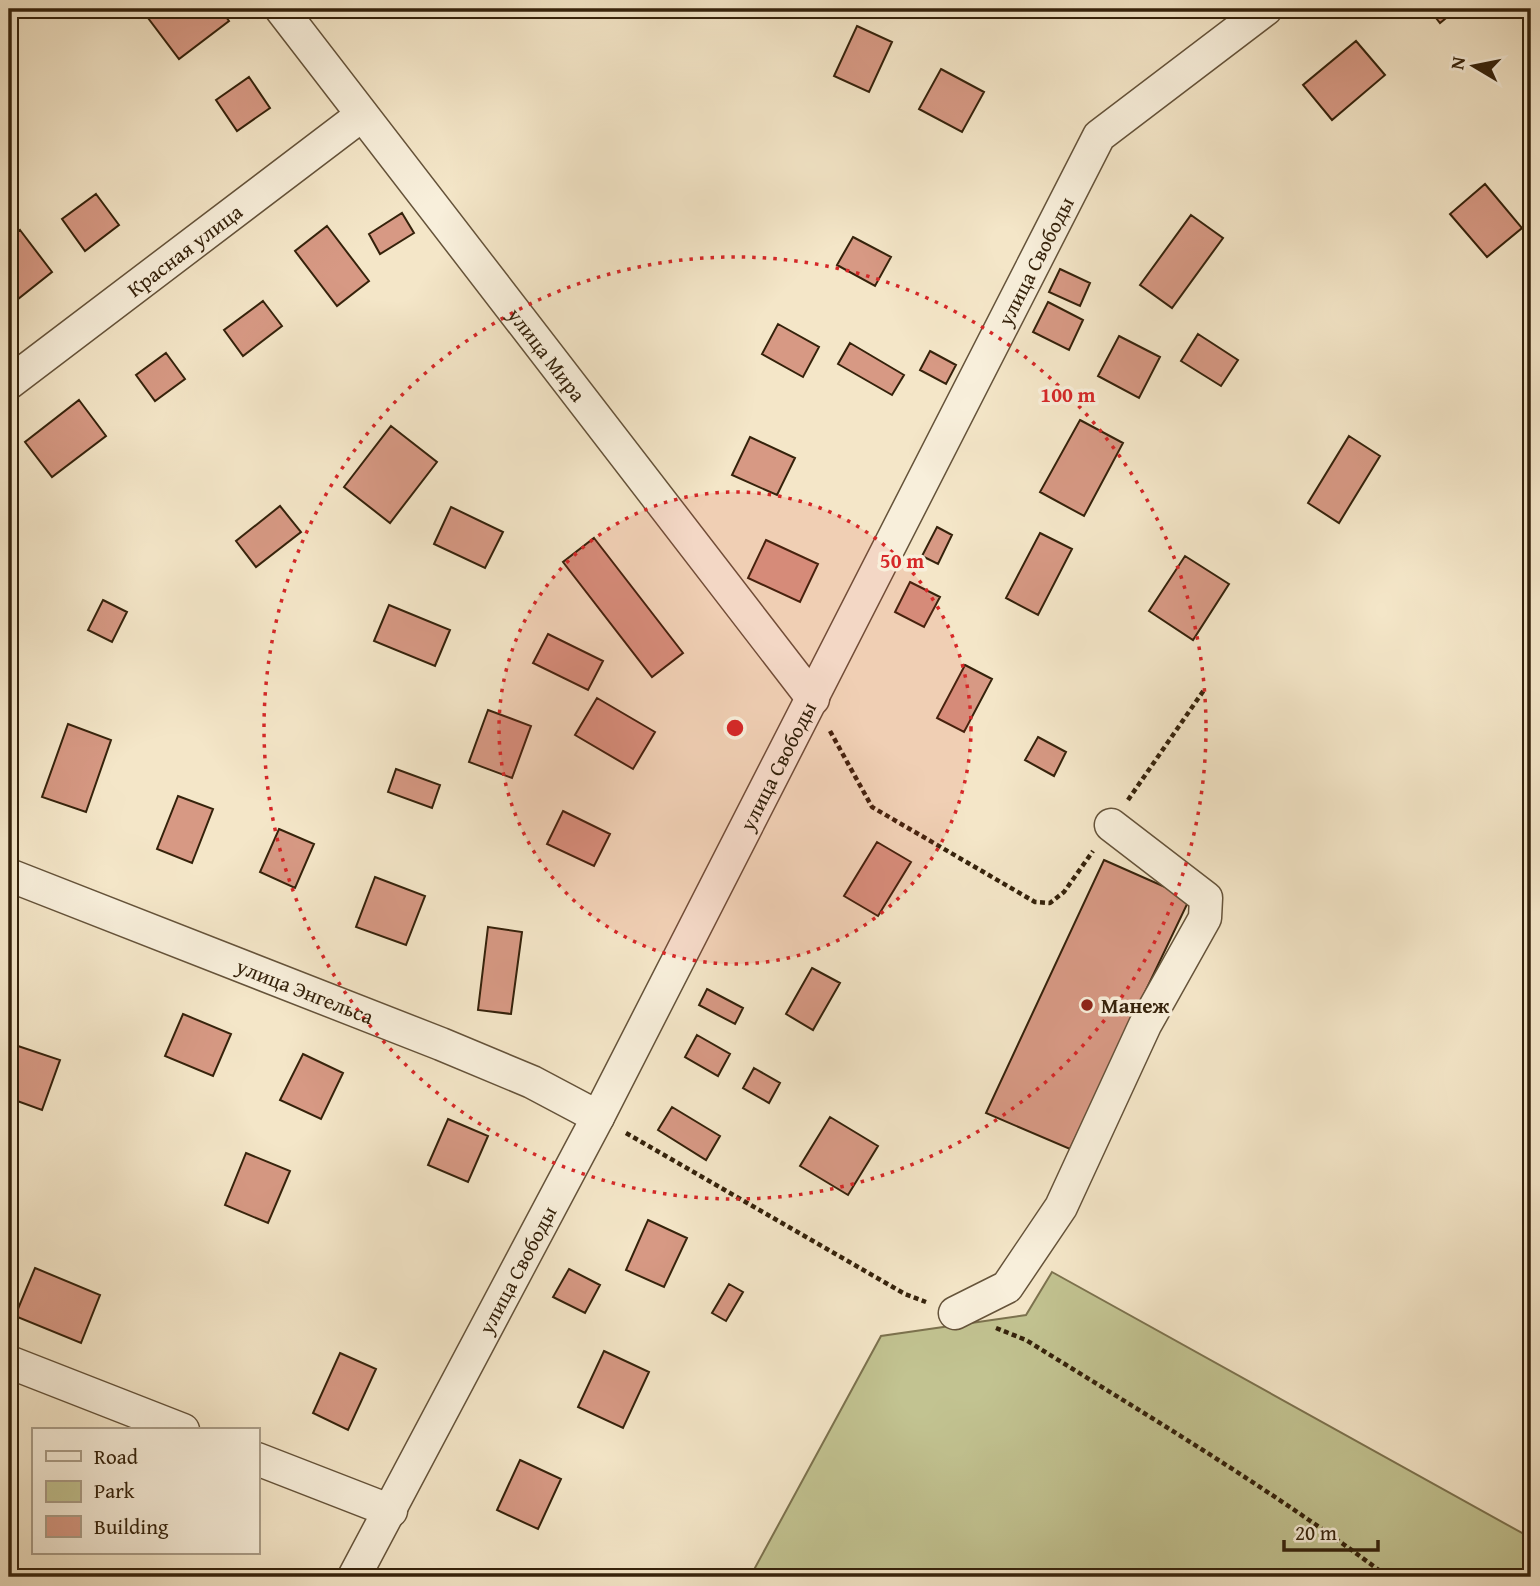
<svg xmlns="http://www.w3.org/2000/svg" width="1540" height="1586" font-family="'Gentium Book Plus',serif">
<rect width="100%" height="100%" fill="#f4e6c8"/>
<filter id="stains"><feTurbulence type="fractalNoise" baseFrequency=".00286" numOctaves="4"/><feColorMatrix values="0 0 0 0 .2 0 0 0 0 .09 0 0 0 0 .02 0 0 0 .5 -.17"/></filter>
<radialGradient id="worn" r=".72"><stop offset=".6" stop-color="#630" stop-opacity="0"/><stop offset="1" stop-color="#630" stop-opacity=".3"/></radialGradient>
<path fill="#c2c391" stroke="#7c724e" stroke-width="2" d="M1052 1272 1531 1538V1577H750L881 1336 1026 1315Z"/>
<path fill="#d79984" stroke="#35220b" stroke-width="2" d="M152 9H220L229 21 179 59 145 14Z
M1429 9H1457L1440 23Z
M857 26 892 42 869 92 834 76Z
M1356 41 1385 75 1332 120 1303 85Z
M941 69 984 92 962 132 919 109Z
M249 77 270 108 237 131 216 100Z
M1485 184 1522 228 1487 257 1450 214Z
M96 194 119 225 85 251 62 219Z
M402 213 414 233 380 254 369 234Z
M1191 215 1223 238 1172 308 1140 285Z
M327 226 369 281 337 306 295 251Z
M20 230 52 272 13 303 9 298V239Z
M853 237 891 257 875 286 837 265Z
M1060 269 1090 283 1080 306 1049 292Z
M263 301 282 326 243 356 224 330Z
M1048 302 1083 320 1069 350 1033 332Z
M778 324 819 347 803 377 762 354Z
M1198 334 1238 360 1221 386 1181 361Z
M1119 336 1160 357 1139 398 1098 376Z
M850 343 904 375 892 395 838 364Z
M930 351 956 365 946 384 920 370Z
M166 353 185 379 155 401 136 375Z
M79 400 106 436 52 477 25 442Z
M1080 420 1123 443 1084 516 1040 492Z
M391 426 437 462 390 523 344 487Z
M1349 436 1380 456 1339 523 1308 503Z
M750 437 795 458 777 495 732 475Z
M280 506 301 532 256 567 236 541Z
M451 507 503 532 485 568 434 544Z
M937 527 952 535 938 564 922 556Z
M1040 533 1072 549 1038 615 1006 598Z
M594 538 683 653 652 677 563 562Z
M766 540 818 564 800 602 748 578Z
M1185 556 1229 584 1193 640 1149 611Z
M910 582 940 597 924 627 895 612Z
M103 600 127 612 112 642 88 630Z
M389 605 450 630 435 666 374 641Z
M548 634 603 661 588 690 533 663Z
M965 665 992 679 964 732 937 718Z
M597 698 655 732 633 769 575 735Z
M488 710 531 726 512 778 469 762Z
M68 724 111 740 86 812 42 797Z
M1038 737 1066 752 1054 776 1025 760Z
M396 769 440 785 432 808 388 792Z
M178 796 213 809 192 863 157 849Z
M563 811 610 834 594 866 547 844Z
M279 829 314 844 295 888 260 872Z
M877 842 911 862 878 916 844 896Z
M1104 860 1190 898 1070 1149 986 1113Z
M375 877 425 896 406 945 356 927Z
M488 927 522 932 511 1014 478 1010Z
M812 968 840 983 813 1030 786 1014Z
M707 989 743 1008 735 1024 699 1005Z
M183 1014 231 1034 213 1076 165 1056Z
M697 1035 730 1054 718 1076 685 1057Z
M15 1045 60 1060 42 1110 9 1098V1064Z
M303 1054 343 1073 321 1119 280 1100Z
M754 1068 780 1083 769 1103 743 1088Z
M672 1107 720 1136 706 1160 658 1130Z
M830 1117 878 1146 848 1195 800 1166Z
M448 1119 488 1136 468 1182 428 1165Z
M246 1153 290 1171 268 1223 225 1205Z
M648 1220 687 1238 664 1287 626 1270Z
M35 1268 100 1295 81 1343 15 1316Z
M569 1269 600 1285 585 1313 553 1297Z
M729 1284 743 1292 726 1321 712 1313Z
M604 1351 649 1372 623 1428 578 1407Z
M340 1353 376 1369 348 1430 313 1413Z
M520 1460 561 1479 538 1529 497 1510Z"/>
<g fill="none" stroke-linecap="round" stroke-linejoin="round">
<g stroke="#65533a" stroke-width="35">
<g id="minor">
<path id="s1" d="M281 9 813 699"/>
<path id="s2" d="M9 383 362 115"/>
<path id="s3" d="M9 875 441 1044 532 1082 598 1117"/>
<path d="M955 1313 1007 1287 1061 1207 1145 1025 1205 918 1206 898 1111 825"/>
<path d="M9 1362 183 1430"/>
<path d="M257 1459 391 1511"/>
<path id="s4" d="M354 1577 598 1117 1099 136 1266 9"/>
</g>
</g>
<path stroke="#35220b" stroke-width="4.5" stroke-dasharray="5 3.5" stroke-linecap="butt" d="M830 731 872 807 1035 902 1050 903 1064 892 1093 851
M1128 800 1204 690
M626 1133 905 1294 926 1302
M996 1328 1026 1340C1148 1416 1273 1490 1388 1577"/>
<use href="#minor" stroke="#f8efdb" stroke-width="32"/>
</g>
<circle cx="735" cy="728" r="236" fill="#d62828" fill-opacity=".12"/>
<g fill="none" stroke="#d62828" stroke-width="3.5" stroke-dasharray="3.5 7">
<circle cx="735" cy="728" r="236"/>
<circle cx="735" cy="728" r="471"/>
</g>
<circle fill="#8f2418" stroke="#f8efdb" stroke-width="2.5" cx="1087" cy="1005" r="7"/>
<g text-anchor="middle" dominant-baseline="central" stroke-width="7" stroke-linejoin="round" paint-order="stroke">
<g font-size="21" fill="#35220b" stroke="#f8efdb">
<text stroke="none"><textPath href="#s2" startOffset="220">Красная улица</textPath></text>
<text stroke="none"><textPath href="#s4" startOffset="1482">улица Свободы</textPath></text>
<text stroke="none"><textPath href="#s1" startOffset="436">улица Мира</textPath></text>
<text stroke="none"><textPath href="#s4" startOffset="915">улица Свободы</textPath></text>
<text stroke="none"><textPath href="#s3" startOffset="318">улица Энгельса</textPath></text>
<text stroke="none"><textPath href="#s4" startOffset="348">улица Свободы</textPath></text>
</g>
<g font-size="21" font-weight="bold" fill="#35220b" stroke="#f8efdb" text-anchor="start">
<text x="1101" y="1005">Манеж</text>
</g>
</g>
<circle cx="735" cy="728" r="10" fill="#d62828" stroke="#f8efdb" stroke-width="3.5"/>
<g font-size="21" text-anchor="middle" font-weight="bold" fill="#d62828" stroke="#f8efdb" stroke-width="7" stroke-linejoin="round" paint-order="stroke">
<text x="1068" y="402">100 m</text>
<text x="902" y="568">50 m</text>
</g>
<rect width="1540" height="1586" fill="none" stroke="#f4e6c8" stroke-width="35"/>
<rect x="10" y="10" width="1519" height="1565" fill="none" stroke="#35220b" stroke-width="3.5"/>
<rect x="18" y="18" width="1505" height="1551" fill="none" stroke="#35220b" stroke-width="2"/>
<rect x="32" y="1428" width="228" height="126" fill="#f8efdb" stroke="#aa9d88" stroke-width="2"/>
<rect x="46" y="1451" width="35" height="10" fill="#f8efdb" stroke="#aa9d88" stroke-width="2"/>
<text x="94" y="1464" font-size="21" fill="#35220b">Road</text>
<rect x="46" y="1481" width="35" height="21" fill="#c2c391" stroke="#aa9d88" stroke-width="2"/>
<text x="94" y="1498" font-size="21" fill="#35220b">Park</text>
<rect x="46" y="1516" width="35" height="21" fill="#d79984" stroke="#aa9d88" stroke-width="2"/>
<text x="94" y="1534" font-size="21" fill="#35220b">Building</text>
<g transform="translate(1474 66) rotate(280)" stroke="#f8efdb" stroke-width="5" paint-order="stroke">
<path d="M0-5L12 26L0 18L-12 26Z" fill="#35220b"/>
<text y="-10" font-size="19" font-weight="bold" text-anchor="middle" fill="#35220b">N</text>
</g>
<path d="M1284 1540v10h94v-10" fill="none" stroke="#35220b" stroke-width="3.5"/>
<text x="1295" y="1540" font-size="21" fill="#35220b" stroke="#f8efdb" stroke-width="5" paint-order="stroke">20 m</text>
<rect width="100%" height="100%" filter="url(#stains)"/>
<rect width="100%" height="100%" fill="url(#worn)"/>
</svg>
